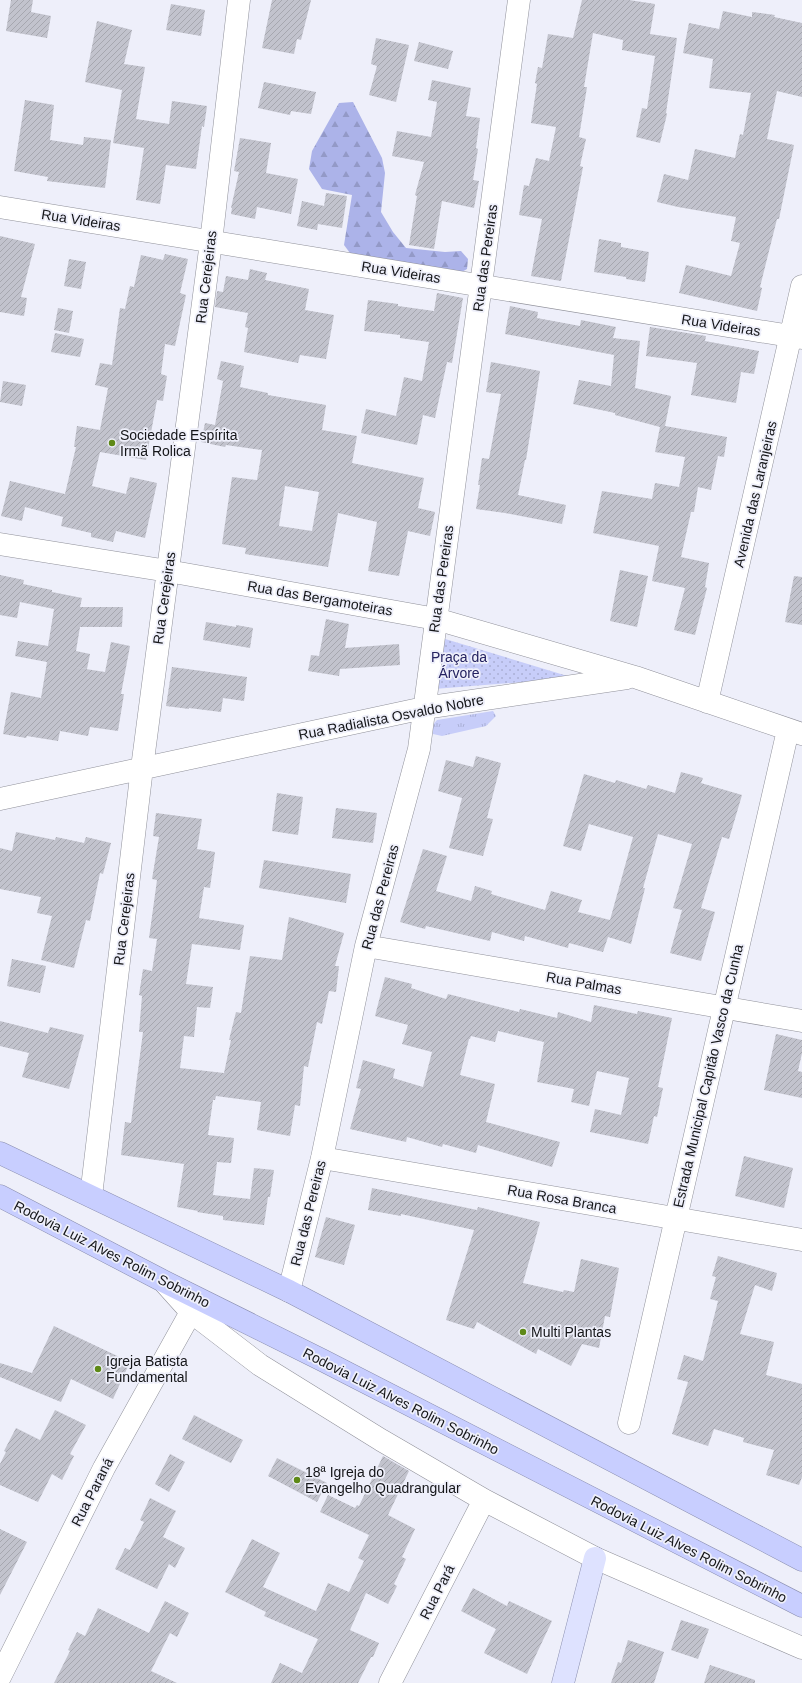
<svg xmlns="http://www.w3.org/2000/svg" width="802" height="1683" font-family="Helvetica,sans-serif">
<defs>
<pattern id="grass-tufts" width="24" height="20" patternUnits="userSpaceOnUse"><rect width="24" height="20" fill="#c7cdf9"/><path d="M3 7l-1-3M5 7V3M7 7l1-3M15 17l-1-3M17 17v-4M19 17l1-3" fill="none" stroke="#aaafd5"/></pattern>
<pattern id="forest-firs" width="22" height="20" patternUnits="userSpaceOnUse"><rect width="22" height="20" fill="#acb3e9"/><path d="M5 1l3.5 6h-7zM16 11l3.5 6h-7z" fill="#9399c7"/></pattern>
<pattern id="park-dots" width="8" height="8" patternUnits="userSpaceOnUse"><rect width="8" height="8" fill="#c7cdf9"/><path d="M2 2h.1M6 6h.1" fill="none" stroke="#aaafd5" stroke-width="1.8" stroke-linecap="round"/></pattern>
<pattern id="building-hatch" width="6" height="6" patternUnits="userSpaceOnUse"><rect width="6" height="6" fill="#c2c3cd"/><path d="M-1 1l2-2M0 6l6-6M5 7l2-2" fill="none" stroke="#a6a7af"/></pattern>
</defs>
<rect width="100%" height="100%" fill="#eeeffa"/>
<path fill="url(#grass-tufts)" d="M493 711 496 716 486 726 442 736 433 734 430 728 437 720Z"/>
<path fill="url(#forest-firs)" d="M353 102 382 158 385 173 381 212 393 232 406 248 445 252 461 251 468 259 467 269 460 273 350 253 344 245 352 195 322 189 309 169 312 151 339 103Z"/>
<path fill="url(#park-dots)" d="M442 638 574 678 434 689Z"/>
<path fill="url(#building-hatch)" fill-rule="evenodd" d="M11 0H33L31 12 51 16 47 38 6 31Z
M272 0H311L301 40 297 39 294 54 262 48Z
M582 0H629L655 4 650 34 677 38 666 113 667 114 660 143 636 137 642 108 647 109 655 56 622 50 623 40 593 33 584 87H587L579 137 586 139 580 166 583 167 561 281 531 276 542 219 519 215 524 185 529 186 536 158 549 161 556 127 531 123 537 84 535 83 538 67 542 68 548 34 573 38Z
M171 4 205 10 201 36 166 30Z
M723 11 752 17V12L775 15 774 17 802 23V97L777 91 767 139 794 145 779 219H777L760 287 762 288 757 311 679 293 686 265 731 276 740 243 731 241 736 217 678 207 657 202 664 174 688 180 695 149 735 158 740 134 743 135 751 93 709 88 713 59 683 53 689 23 719 29Z
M97 21 132 30 124 64 145 67 136 119 169 124 172 101 207 106 204 127 202 126 196 169 166 165 160 204 136 200 144 148 113 143 122 90 85 82Z
M376 38 409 45 396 102 369 95 377 66 371 64Z
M419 42 453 51 448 69 414 61Z
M432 80 471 88 466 116 480 118 476 148 478 149 473 180 479 181 474 208 442 201 434 249 409 245 417 196 415 195 424 162 392 156 397 131 431 137 437 102 428 100Z
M264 82 316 92 311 114 291 111 290 115 258 108Z
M25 100 54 105 50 140 83 145 84 137 111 140 105 188 47 181 48 177 14 171Z
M240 138 271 143 266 173 298 179 291 214 257 207 255 219 231 214 232 208H231L239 172 234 171Z
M326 193 347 196 342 228 318 224 317 230 297 226 302 201 324 206Z
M0 236 35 244 21 297 27 298 24 316 0 312Z
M599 239 621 243V247L649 252 645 282 626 279V277L594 272Z
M165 254 188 259 180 293 186 295 175 346 165 344 161 374 167 376 163 401 157 400 146 460 100 452 92 486 126 494 130 477 157 483 145 538 116 531 113 542 91 537V533L61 526 63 517 25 507 22 521 1 516 10 481 65 494 76 447H74L77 426 100 430 108 388 95 385 100 363 112 365 120 308 125 309 130 286 134 287 141 255 163 260Z
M69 259 86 262 81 289 64 286Z
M250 269 267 273 265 280 309 289 305 310 334 315 326 359 300 355 298 363 244 352 248 328 245 327 248 313 215 307 217 291 223 292 226 276 248 280Z
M437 293 463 298 452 363 447 362 435 418 423 415 417 445 361 433 366 409 396 416 404 377 422 381 429 342 400 338V335L364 331 368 300 398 304V306L434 311Z
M510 306 538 312 537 318 580 326 581 320 616 327 613 338 640 341 635 388 671 396 665 426 727 437 724 457 718 456 711 490 698 487 694 512H691L681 557 709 563 705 587 707 588 695 635 674 630 685 588 652 581 659 546 593 533 602 491 652 499 655 483 679 487 685 457 655 452 660 427 615 415V413L573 404 579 380 611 386 614 355 505 334Z
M58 308 73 311 69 333 54 330Z
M650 327 706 336 705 341 759 351 754 374 741 372 736 403 691 395 697 363 646 356Z
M55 333 84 339 80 357 51 352Z
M221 361 244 366 240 387 268 393V395L326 405 322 430 357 436 352 463 424 478 418 508 435 512 430 536 408 531 399 576 368 571 377 522 338 513 328 567 245 554 246 548 222 544 232 477 257 480 262 450 226 445 225 447 201 442 205 423 215 425 223 381 217 379ZM285 486 319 492 312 531 279 526Z
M491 362 540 371 526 460H525L518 495 566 505 562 524 505 513 476 509 480 485H478L482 458 489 459 501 394 486 392Z
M3 381 26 385 22 406 0 402Z
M620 570 648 576 637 627 610 621Z
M0 575 24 580 23 584 52 590V592L82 598 80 607H123L122 627H80L76 651 90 654 87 669 73 667 105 672 111 642 130 646 121 694H124L118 731 90 727 88 736 60 731 58 741 27 736 26 738 3 734 11 692 41 698 47 662 15 656 18 641 48 646 54 609 20 602 17 618 0 615Z
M794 576 802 577V625L785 622Z
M326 619 349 624 345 648 399 644 400 665 340 669 339 676 308 671 311 655 319 656Z
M206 622 236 627V625L253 628 250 648 203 640Z
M172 667 247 677 244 701 223 698 221 712 189 708V709L166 706Z
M476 756 501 763 487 818 493 819 483 856 449 848 462 798 438 791 446 760 473 767Z
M681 772 703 778 701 783 742 795 729 839 722 837 701 908 715 912 701 961 670 953 682 910 673 908 692 844 658 834 643 888H645L631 944 608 937 603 952 569 943 568 948 525 936 524 941 492 932 490 941 426 926 425 929 400 922 423 849 447 856 436 891 471 901 475 886 492 891 491 894 545 910 551 891 582 900 578 912 610 920 633 837 589 824 581 851 563 846 584 774 615 783 616 780 646 789 648 785 675 793Z
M277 793 303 797 298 835 272 831Z
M336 808 377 813 373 843 332 838Z
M156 813 202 819 197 849 215 852 210 888 204 887 199 918 244 925 240 950 192 944 186 984 213 987 210 1008 197 1007 194 1037 184 1036 180 1068 224 1073 231 1040H229L236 1012 241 1013 250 956 282 960 289 917 344 933 335 966H339L336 992 329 991 322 1024 317 1022 308 1067 304 1066 300 1106 295 1105 290 1136 257 1130 261 1102 216 1096 215 1100H213L208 1135 234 1138 231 1163 217 1162 213 1195 250 1199 254 1168 274 1170 270 1197H268L264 1225 223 1220V1216L197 1212 198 1211 177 1207 184 1164 121 1155 125 1122 131 1123 143 1032H139L142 996 139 995 143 969 152 971 157 939 149 938 157 880 152 879 159 837 153 836Z
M16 832 55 840 56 837 84 843 86 837 111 843 103 874 100 873 90 921 86 920 74 968 41 960 52 916 37 913 41 897 0 889V848L12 851Z
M264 860 351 874 346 903 259 888Z
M12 959 46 966 40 993 7 986Z
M385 977 412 984 411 988 446 999 448 994 519 1012 520 1009 557 1018 558 1012 591 1022 594 1005 637 1014 638 1011 672 1018 658 1087 663 1088 657 1117 654 1116 648 1144 590 1132 595 1109 621 1115 629 1078 597 1071 589 1106 571 1102 574 1089 537 1082 544 1042 498 1031 495 1042 471 1036 470 1039H469L460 1075 495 1084 486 1122 560 1142 552 1167 478 1145 476 1153 443 1144 442 1147 407 1137 406 1142 350 1129 361 1089 356 1088 363 1060 395 1069 393 1078 423 1087 432 1052 402 1044 408 1025 375 1016Z
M0 1021 48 1033 50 1027 84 1035 69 1089 22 1077 29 1053 0 1046Z
M776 1034 802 1040V1053L798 1071 802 1072V1098L764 1090Z
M744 1156 793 1168 784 1208 735 1196Z
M372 1188 477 1210 478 1207 540 1222 523 1283 563 1292 564 1290 574 1292 581 1259 619 1268 610 1317 605 1316 599 1348 582 1344 571 1366 538 1349 536 1354 477 1322 474 1329 446 1320 474 1230 401 1214V1216L368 1210Z
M326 1217 355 1225 344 1265 315 1257Z
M718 1256 777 1273 772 1291 755 1285 740 1334 774 1342 766 1375 802 1384V1477L799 1485 766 1475 774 1450 743 1442 744 1438 714 1429 708 1446 672 1434 688 1382 677 1379 684 1355 703 1361 718 1301 710 1299 716 1277 712 1276Z
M54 1326 130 1362 113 1399 71 1379 61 1402 0 1377V1363L32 1373Z
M55 1410 86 1425 70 1454 74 1456 62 1480 52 1474 38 1502 0 1485V1464L6 1452 4 1451 16 1428 40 1440Z
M194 1415 243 1440 231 1463 182 1439Z
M170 1454 185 1462 169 1492 155 1484Z
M383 1456 409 1471 388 1515 415 1529 402 1557 406 1559 394 1584 397 1586 388 1604 366 1593 350 1630 379 1643 373 1657H371L358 1683H271L280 1663 302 1673 318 1639 264 1616 266 1612 225 1592 252 1539 280 1553 263 1587 316 1611 328 1583 349 1592 364 1561 358 1558 369 1535 320 1512 328 1495 355 1508 357 1505 359 1506Z
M277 1458 327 1483 317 1502 268 1476Z
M150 1498 176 1511 163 1537 185 1548 175 1568 169 1564 157 1589 115 1569 125 1548 130 1550 144 1522 140 1520Z
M0 1529 27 1542 0 1595Z
M473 1588 507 1606 509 1601 552 1621 527 1674 484 1653 496 1629 461 1611Z
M165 1601 189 1613 177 1637 170 1633 151 1671 177 1683H54L70 1651 68 1650 77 1632 85 1636 98 1608 149 1633Z
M681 1620 709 1629 698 1659 671 1650Z
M628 1640 664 1652 654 1683H611L618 1662 621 1663Z
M710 1665 755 1680V1683H704Z"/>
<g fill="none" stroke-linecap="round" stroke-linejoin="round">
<g stroke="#90919a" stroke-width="23">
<path id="minor" d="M0 207 802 338
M0 544 168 571 436 619 635 677 802 734
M707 702 802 286
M0 799 424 708 627 678
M366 946 802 1021
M322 1158 802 1240
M91 1196 142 768 211 242 239 0
M165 1283 191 1312 260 1365 381 1440 484 1500 595 1558 802 1648
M289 1291 322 1158 366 946 419 749 519 0
M629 1423 788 730
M0 1677 104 1468 191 1312
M390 1683 484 1500"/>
</g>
<g stroke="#898dae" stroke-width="23">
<path id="major" d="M563 1683 595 1558"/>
</g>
<g stroke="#898dae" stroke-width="23">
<path id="highway" d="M0 1153 289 1291 802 1560
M0 1196 165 1282 322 1360 802 1606"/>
</g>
<use href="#minor" stroke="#fff" stroke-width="22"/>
<use href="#major" stroke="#dee2ff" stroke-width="22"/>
<use href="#highway" stroke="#c8ceff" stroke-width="22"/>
</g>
<g fill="#5e8917" stroke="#eeeffa" stroke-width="1.5">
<circle cx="112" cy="443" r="4"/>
<circle cx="523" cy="1332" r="4"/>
<circle cx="98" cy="1369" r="4"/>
<circle cx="297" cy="1480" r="4"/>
</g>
<g text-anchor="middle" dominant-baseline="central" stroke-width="3.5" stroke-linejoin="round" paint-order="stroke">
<g font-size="14" fill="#141518" stroke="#eeeffa">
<text transform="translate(81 220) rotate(9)">Rua Videiras</text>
<text transform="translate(485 258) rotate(-82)">Rua das Pereiras</text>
<text transform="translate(401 272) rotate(9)">Rua Videiras</text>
<text transform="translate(206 277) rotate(-83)">Rua Cerejeiras</text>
<text transform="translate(721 325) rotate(9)">Rua Videiras</text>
<text transform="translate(755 494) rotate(-77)">Avenida das Laranjeiras</text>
<text transform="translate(441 579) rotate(-82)">Rua das Pereiras</text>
<text transform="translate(164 598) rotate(-82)">Rua Cerejeiras</text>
<text transform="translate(320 598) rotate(10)">Rua das Bergamoteiras</text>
<text transform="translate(391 717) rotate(-11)">Rua Radialista Osvaldo Nobre</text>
<text transform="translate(380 897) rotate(-75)">Rua das Pereiras</text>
<text transform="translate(124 919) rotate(-83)">Rua Cerejeiras</text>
<text transform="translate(584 983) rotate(10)">Rua Palmas</text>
<text transform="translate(708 1076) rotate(-77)">Estrada Municipal Capitão Vasco da Cunha</text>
<text transform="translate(562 1199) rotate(10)">Rua Rosa Branca</text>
<text transform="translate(308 1213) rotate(-76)">Rua das Pereiras</text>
<text transform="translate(112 1254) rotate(27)">Rodovia Luiz Alves Rolim Sobrinho</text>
<text transform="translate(401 1401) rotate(27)">Rodovia Luiz Alves Rolim Sobrinho</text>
<text transform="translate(92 1492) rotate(-63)">Rua Paraná</text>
<text transform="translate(689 1549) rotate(27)">Rodovia Luiz Alves Rolim Sobrinho</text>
<text transform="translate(437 1592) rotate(-63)">Rua Pará</text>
</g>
<g font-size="14" fill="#141518" stroke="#eeeffa" text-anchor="start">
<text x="120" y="435">Sociedade Espírita<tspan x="120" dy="16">Irmã Rolica</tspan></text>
<text x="531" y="1332">Multi Plantas</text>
<text x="106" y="1361">Igreja Batista<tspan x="106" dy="16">Fundamental</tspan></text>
<text x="305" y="1472">18ª Igreja do<tspan x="305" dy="16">Evangelho Quadrangular</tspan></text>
</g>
<g font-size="14" fill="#242260" stroke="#eeeffa">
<text x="459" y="657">Praça da<tspan x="459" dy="16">Árvore</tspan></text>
</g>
</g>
</svg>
